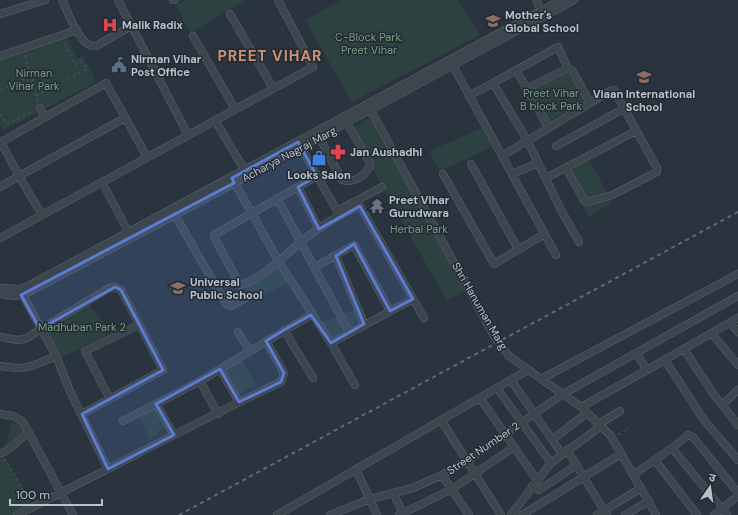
<svg xmlns="http://www.w3.org/2000/svg" width="738" height="515" font-family="'DM Sans','Noto Sans Devanagari',sans-serif">
<rect width="100%" height="100%" fill="#29343e"/>
<path fill="#2c4140" d="M186 0H246L190 33 176 6Z
M341 0H458L480 35 352 102 305 20Z
M67 36 77 59 83 56 96 82 4 130 0 124V58Z
M568 70 584 102 541 126 525 92Z
M370 118 467 290 447 301 350 130Z
M482 128 492 147 440 171 429 151Z
M590 160 612 203 589 217 571 186 578 181 571 168Z
M276 267 288 283 252 301 243 287Z
M88 303 112 332 59 359 45 328Z
M363 307 366 317 331 339 322 322Z
M240 356 256 384 236 396 221 368Z
M154 408 164 428 150 440 139 417Z
M11 423 27 427 25 432 4 452Z
M0 459 6 460 32 505 12 515H0Z"/>
<g fill="none" stroke-linecap="round" stroke-linejoin="round">
<g stroke="#5b646c" stroke-width="8">
<path id="minor" d="M62 0C68 12 81 50 96 46L131 26
M118 0 188 135
M173 0H175
M536 0 543 14
M0 14 45 0
M230 14 273 88
M193 36 235 109
M0 56 77 30
M451 62 556 255
M516 70 549 128
M493 83 558 47 568 68
M526 89 568 68 572 70 590 103
M469 96 493 83 527 140 561 210 579 242
M369 107 494 336 509 356 581 407 611 436 656 515
M40 108 45 117
M125 118 19 176 1 142 106 83 147 157
M215 120 245 171
M319 137 342 180C354 184 369 174 370 163L347 123
M299 144 337 211 382 187
M556 146 625 108
M502 156 610 91 614 90 657 168V172L612 195 588 202 584 200 566 168
M471 164 518 249
M443 174 494 264 543 235
M512 174 538 163
M317 176 214 235V237L240 285C259 281 286 254 301 242 314 231 344 211 360 206L424 318
M546 178 636 131
M233 180 279 262 331 343 355 385
M102 182 131 237
M0 187 19 176 42 215
M298 187 319 229
M277 198 349 332
M175 215 226 304 231 306 246 298
M0 238 313 67 278 0
M336 256 364 324
M315 267 354 245 390 311
M0 288 20 289 28 286 561 0
M21 292 56 356 70 391 108 469C166 439 223 409 281 382L284 373 266 341
M0 294 15 296 27 293 175 215 574 0
M730 323 738 332
M284 330 313 378
M238 332 249 350
M711 333 738 365
M0 337 18 340 25 339 109 288 115 287 121 290 163 370 82 414
M331 343 413 299
M684 349 712 392 738 425
M636 353 647 370 738 318
M665 360 704 420 738 460
M0 366C26 371 33 366 56 356
M220 369 239 402
M541 379 738 274
M511 380 562 454
M497 388 551 463
M480 398 537 480
M110 399 85 351 138 325
M722 405 738 390
M581 407 647 370
M0 414 13 416 23 422 73 515
M218 414 200 381 311 315
M441 420 501 515
M123 421 156 404
M599 424 620 411
M174 435 156 404 200 381
M553 439 587 413
M672 448 727 515
M567 450 607 515
M0 454 8 450 29 432
M655 460 697 515
M356 469 377 515
M442 475 469 515
M633 475 672 448 688 435 693 437 738 493
M532 486 539 490 577 465
M393 493 404 515
M17 515 108 469
M277 515 528 370
M330 515 370 499 413 488 442 475 468 460 563 394 738 296
M399 515 452 489 514 447
M511 515 551 463 601 426
M522 515 621 454
M597 515 641 488
M625 515 649 501
M714 515 738 496"/>
</g>
<path stroke="#4b5d5e" stroke-width="1" stroke-dasharray="3 3" stroke-linecap="butt" d="M25 55 29 71
M25 76a5 5 0 1 1 10 0a5 5 0 1 1-10 0Z
M35 76 42 77 47 90
M31 81 38 102
M0 90 25 78
M36 96 87 69 82 61 75 65 64 42
M0 114 7 124 33 111
M618 435 629 428
M3 460H6L30 501"/>
<use href="#minor" stroke="#3d464f" stroke-width="7"/>
<path stroke="#606a75" stroke-width="2" stroke-dasharray="4 4" stroke-linecap="butt" d="M179 515 738 212"/>
</g>
<path fill="#5c7cd2" fill-opacity="0.2" stroke="#5c7cd2" stroke-width="3" stroke-linejoin="round" d="M298 142 317 176 298 187 319 229 360 206 413 299 390 311 354 244 336 256 364 324 331 343 311 315 284 330 266 341 284 373 281 382 239 402 220 369 156 404 174 435 108 469 82 414 163 370 121 290 115 287 40 329 21 295 234 183 232 178Z"/>
<defs>
<g id="school-bare" transform="scale(1.2)"><path d="M0-5L7-2L0 1L-7-2ZM-4 1L0 2.5L4 1V4Q0 6-4 4Z" fill="#8d6e63" stroke="#222b34" stroke-width="2.5" paint-order="stroke"/></g>
<g id="hospital-bare" transform="scale(1.2)"><path d="M-5-5h3v3.5h4V-5h3V5h-3V1.5h-4V5h-3Z" fill="#e0444e" stroke="#222b34" stroke-width="2.5" paint-order="stroke"/></g>
<g id="civic-bare" transform="scale(1.2)"><path d="M-.6-6.5H3V-4.5H.6V-3L4-1V1h2V6H-6V1h2V-1L-.6-3ZM-1.2 2.5V6h2.4V2.5Z" fill="#5c6f8a" stroke="#222b34" stroke-width="2.5" paint-order="stroke"/></g>
<g id="pharmacy-bare" transform="scale(1.2)"><path d="M-2-6h4v4h4v4h-4v4h-4v-4h-4v-4h4Z" fill="#e0444e" stroke="#222b34" stroke-width="2.5" paint-order="stroke"/></g>
<g id="shop-bare" transform="scale(1.2)"><path d="M-5-2.5h2.3a2.7 3.5 0 0 1 5.4 0H5L5.5 6h-11ZM-1.5-2.5h3a1.5 2.3 0 0 0-3 0Z" fill="#3f7fe0" stroke="#222b34" stroke-width="2.5" paint-order="stroke"/></g>
<g id="temple-bare" transform="scale(1.2)"><path d="M0-6L5-2H3V0L6.5 2.5H4V6H1.5V3h-3V6H-4V2.5H-6.5L-3 0V-2H-5Z" fill="#6b7280" stroke="#222b34" stroke-width="2.5" paint-order="stroke"/></g>
</defs>
<g fill-rule="evenodd">
<use href="#school-bare" x="493" y="21"/>
<use href="#hospital-bare" x="110" y="25"/>
<use href="#civic-bare" x="119" y="65"/>
<use href="#school-bare" x="644" y="77"/>
<use href="#pharmacy-bare" x="338" y="152"/>
<use href="#shop-bare" x="319" y="158"/>
<use href="#temple-bare" x="377" y="206"/>
<use href="#school-bare" x="178" y="288"/>
</g>
<g text-anchor="middle" dominant-baseline="central" stroke-width="3" stroke-linejoin="round" paint-order="stroke">
<g font-size="11" font-weight="bold" fill="#bac1c9" stroke="#222b34" text-anchor="start">
<text x="505" y="15">Mother's<tspan x="505" dy="13">Global School</tspan></text>
<text x="122" y="25">Malik Radix</text>
<text x="131" y="59">Nirman Vihar<tspan x="131" dy="13">Post Office</tspan></text>
<text x="644" y="94" text-anchor="middle">Viaan International<tspan x="644" dy="13">School</tspan></text>
<text x="350" y="152">Jan Aushadhi</text>
<text x="319" y="175" text-anchor="middle">Looks Salon</text>
<text x="389" y="200">Preet Vihar<tspan x="389" dy="13">Gurudwara</tspan></text>
<text x="190" y="282">Universal<tspan x="190" dy="13">Public School</tspan></text>
</g>
<g font-size="11" fill="#7b9c80" stroke="#222b34">
<text x="369" y="37">C-Block Park,<tspan x="369" dy="13">Preet Vihar</tspan></text>
<text x="34" y="73">Nirman<tspan x="34" dy="13">Vihar Park</tspan></text>
<text x="551" y="93">Preet Vihar<tspan x="551" dy="13">B block Park</tspan></text>
<text x="419" y="229">Herbal Park</text>
<text x="82" y="327">Madhuban Park 2</text>
</g>
<g font-size="11" fill="#bac1c9" stroke="#222b34">
<text transform="translate(289 154) rotate(-28)">Acharya Nagraj Marg</text>
<text transform="translate(480 306) rotate(60)">Shri Hanuman Marg</text>
<text transform="translate(483 448) rotate(-34)">Street Number 2</text>
</g>
<g font-size="15" font-weight="bold" letter-spacing="1" fill="#c99275" stroke="#222b34">
<text x="270" y="56">PREET VIHAR</text>
</g>
</g>
<g transform="translate(710 487) rotate(13)" stroke="#222b34" stroke-width="3" paint-order="stroke">
<path d="M0-3L7 15L0 10L-7 15Z" fill="#bac1c9"/>
<text y="-6" font-size="11" font-weight="bold" text-anchor="middle" fill="#bac1c9">उ</text>
</g>
<path d="M10 499v6h92v-6" fill="none" stroke="#bac1c9" stroke-width="2"/>
<text x="16" y="499" font-size="12" fill="#bac1c9" stroke="#222b34" stroke-width="3" paint-order="stroke">100 m</text>
</svg>
